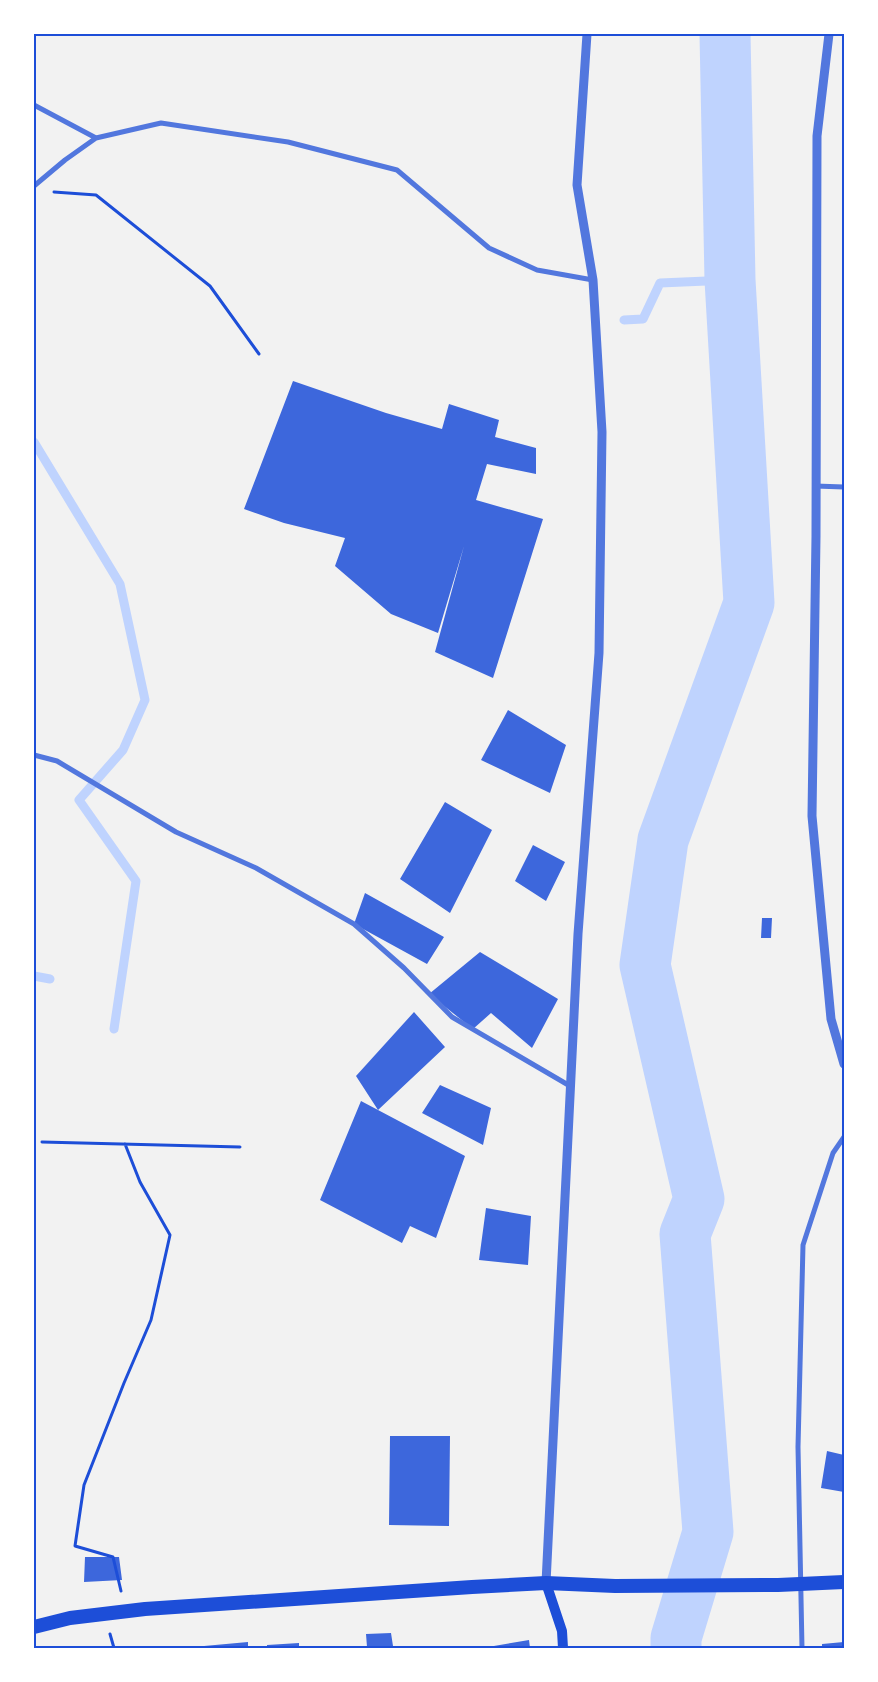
<svg xmlns="http://www.w3.org/2000/svg" width="878" height="1682" font-family="Arial,sans-serif">
<rect width="100%" height="100%" fill="#f2f2f2"/>
<g fill="none" stroke-linecap="round" stroke-linejoin="round">
<path stroke="#bfd3fe" stroke-width="9" d="M624 320 643 319 660 283 730 280
M34 442 120 584 145 700 123 750 79 800 136 881 114 1029
M34 976 50 979"/>
<path stroke="#bfd3fe" stroke-width="51" d="M676 1648V1638L708 1532 685 1234 699 1199 645 965 663 840 749 603 730 280 725 34"/>
</g>
<path fill="#3d67dc" d="M293 381 386 413 442 429 449 404 499 420 495 437 536 448V474L487 464 476 500 543 519 493 678 435 652 464 546 438 633 391 614 335 566 345 538 284 523 244 509Z
M508 710 566 745 550 793 481 760Z
M445 802 492 830 450 913 400 879Z
M533 845 565 862 546 901 515 881Z
M365 893 444 937 427 964 354 924Z
M762 918H772L771 938H761Z
M480 952 558 999 532 1048 491 1013 473 1029 429 994Z
M414 1012 445 1047 378 1110 465 1156 436 1238 410 1226 402 1243 320 1200 361 1101 378 1110 356 1076Z
M440 1085 491 1108 483 1145 422 1113Z
M486 1208 531 1216 528 1265 479 1260Z
M390 1436H450L449 1526 389 1525Z
M827 1451 844 1455V1492L821 1488Z
M85 1557H119L122 1580 84 1582Z
M391 1633 393 1646 367 1647 366 1634Z
M529 1640 530 1648H488V1647Z
M248 1642V1648H193V1647Z
M844 1642V1648H822V1644Z
M299 1643V1648H267V1645Z"/>
<g fill="none" stroke-linecap="round" stroke-linejoin="round">
<path stroke="#1d4ed8" stroke-width="3" d="M54 192 96 195 210 286 259 354
M42 1142 240 1147
M121 1591 113 1557 75 1546 84 1485 124 1383 151 1320 170 1235 140 1182 125 1144
M110 1634 114 1648"/>
<path stroke="#5277de" stroke-width="5" d="M34 105 96 138
M34 186 65 160 96 138 161 123 288 142 397 170 489 248 537 270 593 280
M815 486 844 487
M34 755 57 761 176 832 256 868 354 924 404 968 452 1017 570 1086
M802 1648 798 1447 803 1245 833 1153 844 1137"/>
<path stroke="#5277de" stroke-width="9" d="M829 34 817 136 816 536 812 816 831 1019 844 1064
M546 1583 578 934 599 653 602 432 593 280 577 185 587 34"/>
<path stroke="#1d4ed8" stroke-width="10" d="M546 1583 562 1631 563 1648"/>
<path stroke="#1d4ed8" stroke-width="14" d="M34 1627 70 1618 145 1609 472 1587 546 1583 615 1586 778 1585 844 1582"/>
</g>
<rect width="878" height="1682" fill="none" stroke="#ffffff" stroke-width="70"/>
<rect x="35" y="35" width="808" height="1612" fill="none" stroke="#1d4ed8" stroke-width="2"/>
</svg>
